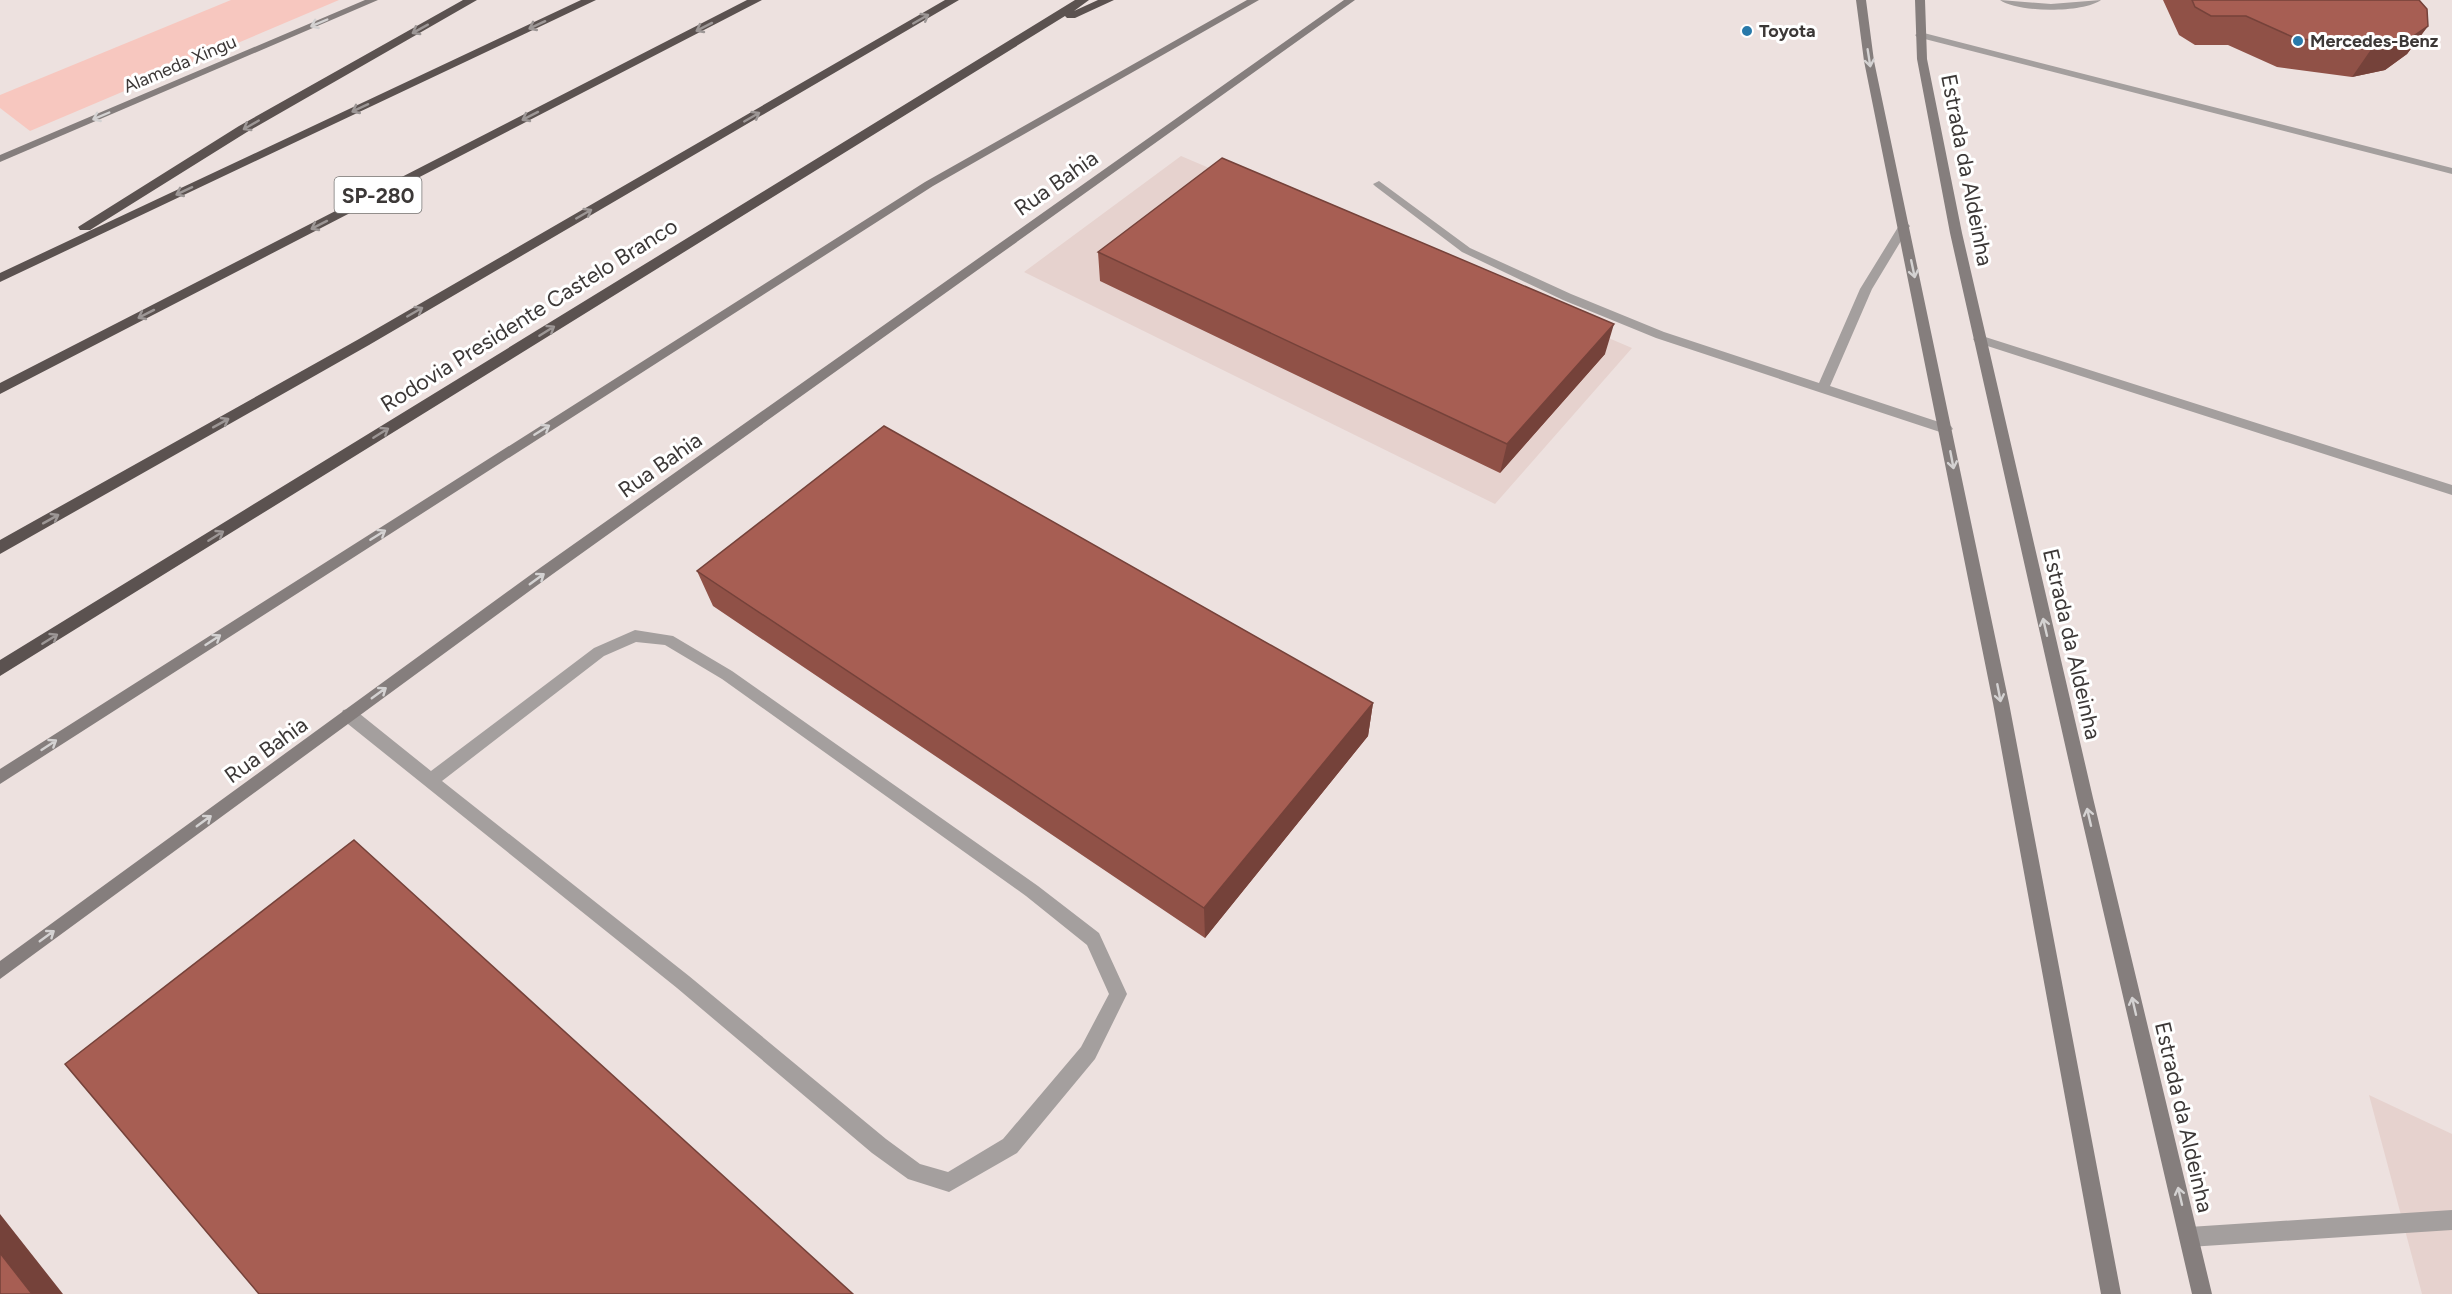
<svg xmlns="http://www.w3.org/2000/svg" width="2452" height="1294" font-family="Figtree,sans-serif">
<rect width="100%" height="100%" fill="#ede1df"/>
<path fill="#e6d2ce" d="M1181 156 1632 348 1495 504 1024 272Z
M2369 1095 2452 1134V1294H2422Z"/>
<path fill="#f7c7bf" d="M231 0H339L30 131 0 108V95Z"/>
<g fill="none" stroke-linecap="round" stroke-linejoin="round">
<path fill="#a49f9e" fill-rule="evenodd" d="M2000 0 2051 4 2101 0C2083 13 2018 13 2000 0Z
M1920 32 2452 168V174L1917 37 1915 35Z
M1379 181 1470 248 1571 294 1664 332 1819 383 1860 289 1900 224H1908L1910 226 1872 289 1830 386 1951 426 1953 429 1946 434 1656 338 1563 300 1462 252 1375 186 1373 184Z
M1979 335 2452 485V495L1975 342 1973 339Z
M635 630 673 636 732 671 1038 886 1099 933 1127 994 1095 1059 1017 1153 949 1192 908 1179 872 1153 677 988 343 720 341 715 343 710 349 709 355 710 431 771 594 648ZM636 642 665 645 722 679 1026 896 1087 945 1109 994 1081 1047 1003 1139 948 1172 920 1164 886 1139 689 976 442 781 604 656Z
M2452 1210V1230L2189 1247 2182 1244 2179 1237 2182 1230 2189 1227Z"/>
<path fill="#857e7d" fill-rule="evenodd" d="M365 0H378L0 162V155Z
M1247 0H1259L933 186 0 784V769L925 182Z
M1344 0H1355L550 576 0 979V961L540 568Z
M1856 0H1866L1874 61 2009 703 2121 1294H2101L1993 703 1864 61Z
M1915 0H1925L1927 59 1962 233 2093 798 2212 1294H2192L2077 798 1950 233 1917 59Z"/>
<path fill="#5b5250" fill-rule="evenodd" d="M463 0H477L247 132 90 230H80L78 227 239 126Z
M581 0H596L0 282V273Z
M747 0H762L0 394V383Z
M945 0H959L369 345 0 554V540L359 339Z
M1075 0H1089L1074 11 1098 0H1114L1075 18H1067L1065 16 0 676V660Z"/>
</g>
<path fill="#905147" d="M2163 0H2419L2428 26 2407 54 2385 70 2352 77 2277 67 2228 45H2195L2179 35Z
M1098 252 1605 354 1500 473 1100 281Z
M697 571 1373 703 1368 736 1205 938 713 606Z"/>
<path fill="#75423a" d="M2428 26 2407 54 2385 70 2352 77 2372 48Z
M1614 324 1605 354 1500 473 1507 444Z
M1373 703 1368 736 1205 938 1204 908Z
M0 1214 63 1294H32L0 1253Z"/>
<path fill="#a75e53" stroke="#75423a" stroke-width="1.5" d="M2192 0H2419L2427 9 2428 26 2406 41 2372 48 2295 38 2246 16H2211L2195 7Z
M1222 158 1614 324 1507 444 1098 252Z
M884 426 1373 703 1204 908 697 571Z
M354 840 853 1294H259L65 1064Z
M0 1253 32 1294H0Z"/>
<defs><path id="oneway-shaft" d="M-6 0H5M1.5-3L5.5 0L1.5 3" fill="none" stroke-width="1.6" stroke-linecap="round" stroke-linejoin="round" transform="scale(1.5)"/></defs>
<g stroke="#9d9796">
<use href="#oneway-shaft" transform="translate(921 19) rotate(-30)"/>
<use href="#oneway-shaft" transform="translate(537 25) rotate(155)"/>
<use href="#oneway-shaft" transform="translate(704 27) rotate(153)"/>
<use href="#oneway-shaft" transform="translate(420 29) rotate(151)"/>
<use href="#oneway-shaft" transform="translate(360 108) rotate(155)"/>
<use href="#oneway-shaft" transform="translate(530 116) rotate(153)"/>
<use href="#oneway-shaft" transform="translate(752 117) rotate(-30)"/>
<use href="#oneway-shaft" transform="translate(251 125) rotate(150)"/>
<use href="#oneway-shaft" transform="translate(184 191) rotate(155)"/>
<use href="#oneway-shaft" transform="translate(584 214) rotate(-30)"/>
<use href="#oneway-shaft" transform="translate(319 225) rotate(153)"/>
<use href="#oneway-shaft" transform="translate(415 312) rotate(-30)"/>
<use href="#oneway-shaft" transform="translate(146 314) rotate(153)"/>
<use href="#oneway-shaft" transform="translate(547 331) rotate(-32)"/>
<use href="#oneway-shaft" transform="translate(221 423) rotate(-29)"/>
<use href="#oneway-shaft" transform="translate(381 433) rotate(-32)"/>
<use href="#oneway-shaft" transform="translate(51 519) rotate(-29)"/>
<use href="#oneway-shaft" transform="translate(216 536) rotate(-32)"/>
<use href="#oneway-shaft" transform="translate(50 639) rotate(-32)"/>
</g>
<g stroke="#d4d2d2">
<use href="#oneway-shaft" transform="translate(319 23) rotate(157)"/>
<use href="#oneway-shaft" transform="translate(1869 58) rotate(81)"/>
<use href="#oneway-shaft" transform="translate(101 116) rotate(157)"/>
<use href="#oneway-shaft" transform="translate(1913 269) rotate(78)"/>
<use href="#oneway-shaft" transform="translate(542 430) rotate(-32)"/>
<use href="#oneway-shaft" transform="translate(1952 460) rotate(79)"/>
<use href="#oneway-shaft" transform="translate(378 535) rotate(-32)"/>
<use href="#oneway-shaft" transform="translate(537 579) rotate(-36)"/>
<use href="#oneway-shaft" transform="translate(2045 627) rotate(-103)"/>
<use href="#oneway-shaft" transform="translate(213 640) rotate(-33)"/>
<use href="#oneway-shaft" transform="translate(379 693) rotate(-36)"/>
<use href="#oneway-shaft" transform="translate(1999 693) rotate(79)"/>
<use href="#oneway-shaft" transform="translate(49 745) rotate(-33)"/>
<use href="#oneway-shaft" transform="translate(2089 817) rotate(-103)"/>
<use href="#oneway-shaft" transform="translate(204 821) rotate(-36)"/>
<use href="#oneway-shaft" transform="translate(47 936) rotate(-36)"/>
<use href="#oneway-shaft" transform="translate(2134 1006) rotate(-103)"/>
<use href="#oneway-shaft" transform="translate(2180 1196) rotate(-103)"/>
</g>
<g fill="#2879aa" stroke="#fff" stroke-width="2">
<circle cx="1747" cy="31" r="6"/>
<circle cx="2298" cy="41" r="6"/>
</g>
<g text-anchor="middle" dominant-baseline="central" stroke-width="6" stroke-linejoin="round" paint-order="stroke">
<g font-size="18" font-weight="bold" fill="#3c3837" stroke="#fff" text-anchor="start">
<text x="1759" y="31">Toyota</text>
<text x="2310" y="41">Mercedes-Benz</text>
</g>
<g font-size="18" fill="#3c3837" stroke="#fff">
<text transform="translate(180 64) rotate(-23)">Alameda Xingu</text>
</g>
<rect fill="#fff" stroke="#767473" stroke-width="1.5" x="334.5" y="177" width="87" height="36" rx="4.5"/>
<g font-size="21" font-weight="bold" fill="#3c3837">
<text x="378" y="195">SP-280</text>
</g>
<g font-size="22" fill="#3c3837" stroke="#fff">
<text transform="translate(1967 170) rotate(79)">Estrada da Aldeinha</text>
<text transform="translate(1056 183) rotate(-35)">Rua Bahia</text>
<text transform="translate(529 315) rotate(-32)">Rodovia Presidente Castelo Branco</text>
<text transform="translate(660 465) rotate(-35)">Rua Bahia</text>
<text transform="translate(2072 644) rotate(77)">Estrada da Aldeinha</text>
<text transform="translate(266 750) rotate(-36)">Rua Bahia</text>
<text transform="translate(2184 1117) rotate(77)">Estrada da Aldeinha</text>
</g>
</g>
</svg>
